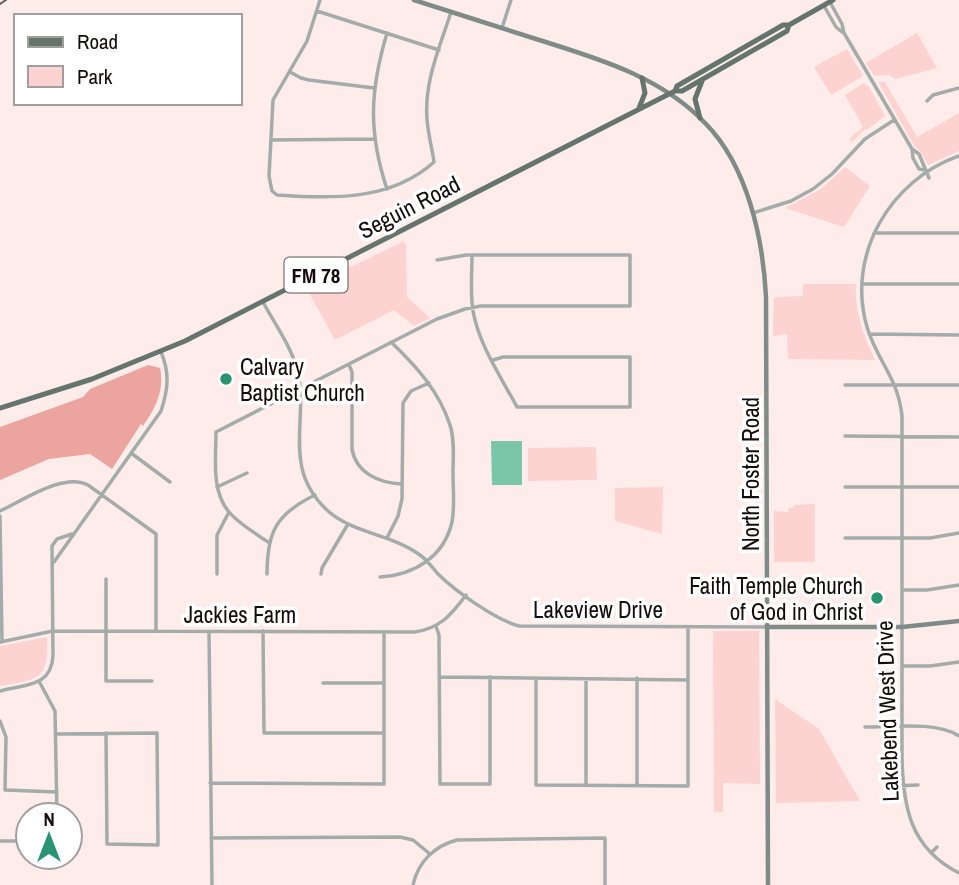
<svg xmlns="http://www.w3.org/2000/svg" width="959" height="885" font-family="'Archivo Narrow',sans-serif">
<rect width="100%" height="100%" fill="#feecea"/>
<path fill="#fcd3d0" d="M917 33 937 68 895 79 889 75 874 76 866 63Z
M847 49 863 76 831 95 814 67Z
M878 82H885L917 137 959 113V151L928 165 920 151 915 147Z
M864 83 869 87 885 116 867 130 865 129 852 142 849 139 863 127 845 95Z
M845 167 870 186 844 227 785 208 821 189Z
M404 241 406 245 407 297 430 318 414 326 394 310 335 340 308 291 324 280Z
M803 284H856C854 311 864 336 875 360L788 359 787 334 773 336 774 297 803 296Z
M596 447 597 480 528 481V448Z
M663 487 662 534 615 521V488Z
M815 504V562H774V511L788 512 789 508H793L794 505Z
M759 631 760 784 723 783V812H714L713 631Z
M47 637C49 680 39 679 0 686V646Z
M775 699 819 729 860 801 776 803Z"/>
<path fill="#eca4a0" d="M148 365 160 368C165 390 155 409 143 426L141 424 112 469 90 454 49 459 0 480V427L83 397 90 389Z"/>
<path fill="#7bc5a8" d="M491 441H522V485H492Z"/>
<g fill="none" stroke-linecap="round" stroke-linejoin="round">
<path stroke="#a4aca9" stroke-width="3.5" d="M320 0 307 41 273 100 269 176 272 191 277 195C331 199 391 201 434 162 432 148 428 134 427 119 424 81 440 47 451 12
M830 2 842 24 844 33 912 149 913 158 919 169 925 170
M824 6 836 27 842 32
M317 11 439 50
M502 28 511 0
M387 33C370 90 368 132 387 189
M290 72 301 78 309 80 374 88
M927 101 933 95 959 88
M271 140 374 139
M912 149 919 154 929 178
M959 156C890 180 846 255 867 327 877 361 898 377 902 416V757C903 807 910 848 959 873
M753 213 791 201 813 189 832 174 865 139 894 120
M874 233H959
M472 255C472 274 470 293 473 311 479 345 501 377 517 407H630V357H503L493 360
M862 284H959
M263 302C274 323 291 346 297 369 310 420 280 467 328 511 354 534 392 534 420 555 427 560 432 567 438 574 455 591 496 620 519 626L768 627
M869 334 959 335
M349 365 352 372V449C356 473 379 483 402 484
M845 385H959
M845 436 959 437
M131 453 170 482
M217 487 247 473
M845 487H959
M0 511C24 500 64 472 88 485L156 534V631
M0 516 2 642
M387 538 398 516 402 499 403 403 411 391 429 383
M845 538H930L959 533
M268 542C255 533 239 524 229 512 211 491 216 458 216 432L437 319 465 309 481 306H630V255H466L437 260
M54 562 161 411C168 390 170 373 161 352
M217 574V535L229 512
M267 574C267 532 276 514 315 495
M321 574 322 568 348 524
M380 577C414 575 444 557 452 522 455 507 453 490 453 474 453 458 455 440 450 425 439 391 416 366 391 342
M106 579V681H152
M902 590H927L959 585
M436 626 439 635 440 784H490V677
M263 631 264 733H384
M209 632 212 885
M0 642 53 631 414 632C440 629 452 614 466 595
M902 666H930L959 662
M439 677 687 680
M637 678V784
M536 679V785L688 786V627
M40 683 55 711 57 815
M323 683H384
M0 691C24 684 51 688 53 656L52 546 57 539 72 534
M0 721 6 737 5 790 57 792
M865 727C891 727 937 721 959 736
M57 734 157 733 158 845 107 844 106 733
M210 783 384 784V632
M586 785V679
M894 786 918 785
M211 838 400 837 413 840 430 854
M0 841H28
M931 853 937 847
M413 885C418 862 434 846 457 840L605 838V885"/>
<path stroke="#7f8b86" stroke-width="4.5" d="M414 0C455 13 495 26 536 39 596 58 661 76 706 124 748 167 763 239 766 297L768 885
M768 627H902L959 621"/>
<path stroke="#65746d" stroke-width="5" d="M675 91H682L787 31 789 25
M639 108 645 93 642 78
M700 118 695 99 702 81
M0 408 92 379 185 341 669 94 675 91 677 86 783 25H789L833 0"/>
<path stroke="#665a5a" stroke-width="2" d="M0 4 6 0"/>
</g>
<g fill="#2a9472" stroke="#fff" stroke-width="2.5">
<circle cx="226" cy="379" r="7"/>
<circle cx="877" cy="598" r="7"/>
</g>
<g text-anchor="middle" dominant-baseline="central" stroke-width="7" stroke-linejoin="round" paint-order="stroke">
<rect fill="#fff" stroke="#5a5555" stroke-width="2" x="284.5" y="257.5" width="63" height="35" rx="5"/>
<g font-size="21" font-weight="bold" fill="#140c0c">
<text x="316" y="275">FM 78</text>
</g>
<g font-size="23" fill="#140c0c" stroke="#fff">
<text transform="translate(409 207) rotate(-27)">Seguin Road</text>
<text transform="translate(750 474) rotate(-90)">North Foster Road</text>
<text x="598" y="609">Lakeview Drive</text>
<text x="240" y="614">Jackies Farm</text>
<text transform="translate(887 711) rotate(-92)">Lakebend West Drive</text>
</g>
<g font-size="23" fill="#140c0c" stroke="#fff" text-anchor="start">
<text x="240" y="366">Calvary<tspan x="240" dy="26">Baptist Church</tspan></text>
<text x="863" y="585" text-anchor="end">Faith Temple Church<tspan x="863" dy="26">of God in Christ</tspan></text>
</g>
</g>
<rect x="14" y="14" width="228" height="91" fill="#ffffff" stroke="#a19e9e" stroke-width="2"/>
<rect x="28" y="37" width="35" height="10" fill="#65746d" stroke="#a19e9e" stroke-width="2"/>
<text x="77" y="49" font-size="21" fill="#140c0c">Road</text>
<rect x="28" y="66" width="35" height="21" fill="#fcd3d0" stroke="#a19e9e" stroke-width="2"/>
<text x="77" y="84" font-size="21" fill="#140c0c">Park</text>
<g transform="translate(49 836)"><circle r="33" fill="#ffffff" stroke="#a19e9e" stroke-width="2"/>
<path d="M0-5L12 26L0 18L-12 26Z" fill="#2a9472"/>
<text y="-10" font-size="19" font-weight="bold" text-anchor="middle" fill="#140c0c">N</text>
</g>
</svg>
